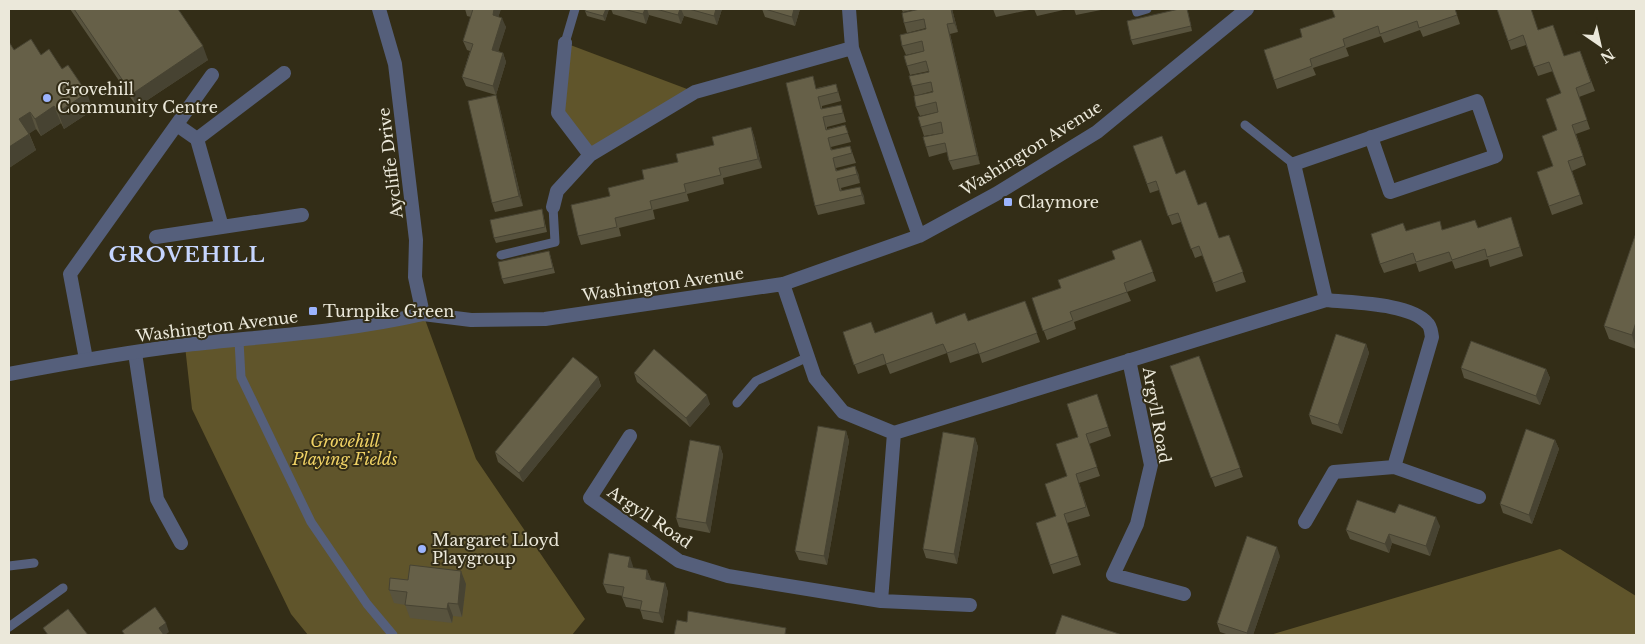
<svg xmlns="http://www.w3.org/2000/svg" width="1645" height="644" font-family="'Libre Baskerville',serif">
<rect width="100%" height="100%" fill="#332d17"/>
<path fill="#60552b" d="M565 43 695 92 590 155 558 113Z
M423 314 476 459 585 619 572 635H308L291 614 192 409 185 346Z
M1560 549 1636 596V635H1270Z"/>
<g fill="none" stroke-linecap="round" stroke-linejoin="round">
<path stroke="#555f7b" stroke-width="9" d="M1136 9 1137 12 1147 9
M565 43 575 9
M1245 125 1294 164
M501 255 555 242 553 207
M239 341 241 377 311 522 367 604 393 635
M737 403 756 381 808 357
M9 566 34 563
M9 627 63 588"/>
<path stroke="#555f7b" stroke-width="14" d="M849 9 852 48 919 236
M565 43 558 113 590 155
M177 125 197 139 222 227
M197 139 284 73
M553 207 557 191 590 155 695 92 852 48
M156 237 302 215
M783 284 815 378 843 412 894 433 1326 300C1352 303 1410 303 1427 323 1431 326 1431 332 1432 337L1394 467
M1326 300 1294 164 1477 101 1496 156 1390 192 1371 137
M423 314 471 320 545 319 783 284 919 236 996 194 1097 132 1247 9
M135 353 157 499 181 543
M86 359 70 274 212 75
M1129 360 1151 465 1137 524 1113 575 1184 594
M630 436 590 498 679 561 728 576 881 601 970 605
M1305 522 1334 472 1394 467 1479 497
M881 601 894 433"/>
<path stroke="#555f7b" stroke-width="14" d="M9 374C67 363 126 352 186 345 265 336 345 332 423 314L415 277 416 240 395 64 379 9"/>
</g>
<path fill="#58533e" d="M70 9H178L208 60 137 107Z
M465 9H501L498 17 506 27 498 51 503 53 506 62 496 95 466 86 462 77 470 51 467 50 463 41 471 17 467 16Z
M586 9H609L605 21 587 16 585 11Z
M611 9H722L717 25 684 16 681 24 649 15 646 24 613 14Z
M762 9H800L795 26 765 17Z
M901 9H916L903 12Z
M952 9 958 32 950 34 980 164 953 170 949 161 947 152 929 157 926 147 943 133 924 136 921 127 938 112 920 116 916 107 933 91 915 96 912 86 929 72V71L910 75 907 66 924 51 906 55 902 46 926 29V28L907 33 904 23Z
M993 9H1068L1037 16 1034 9 996 17Z
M1074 9H1106L1076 15Z
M1455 9 1460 24 1423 37 1420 30 1384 43 1381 36 1346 48 1349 56 1313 68 1316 75 1277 89 1264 50 1302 37 1335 17Z
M1497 9 1538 30 1564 56 1580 51 1595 91 1579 97 1590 129 1576 134 1586 165 1572 171 1583 204 1552 215 1537 172 1553 166 1561 93 1553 71 1538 76 1526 45 1511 50Z
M1188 12 1192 31 1133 45 1131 40Z
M9 42 14 50 41 55 62 69 93 110 64 129 61 123 41 136 36 129 29 133 36 150 9 168Z
M836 84 841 101 822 106V109L841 105 846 122 827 127V129L845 125 851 142 831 147 832 150 850 146 856 163 836 168 837 171 855 166 860 183 841 188 842 191 860 187 865 204 818 215 815 206 817 86V88Z
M499 105 523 206 495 212 492 203Z
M751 127 754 136 762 168 723 178 724 184 687 194 689 201 653 210 655 219 619 228 621 236 581 245 578 236 610 196 678 162Z
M1133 146 1176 174 1198 205 1219 238 1229 235 1246 282 1216 292 1203 255 1195 258 1181 222 1172 225 1159 190 1150 193Z
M543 214 547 232 496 243 494 238Z
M1511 217 1523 256 1490 267 1488 259 1455 269 1452 261 1419 272 1416 263 1384 273 1380 264 1406 231 1478 228Z
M1636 233V349L1609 339 1604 326Z
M1141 240 1156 281 1127 292 1131 301 1074 322 1076 329 1047 340 1032 298 1061 288 1115 259Z
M549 251 555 273 504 284 502 279Z
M1025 301 1040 342 982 363 979 353 950 363 947 353 890 374 886 364 858 374 843 332 875 333 936 324 968 321Z
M1366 344 1369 353 1342 434 1312 424 1309 415Z
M1199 356 1243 477 1215 487 1170 366Z
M1461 368 1546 369 1550 378 1540 405 1464 378Z
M634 373 710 404 690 427 637 382Z
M598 377 601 386 523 482 498 462 495 452Z
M1097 394 1111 436 1089 444 1100 476 1079 483 1090 516 1067 523 1081 565 1053 574 1036 523 1056 516 1078 437Z
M846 431 849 441 827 565 799 560 795 551Z
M975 438 978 447 957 564 926 558 923 549Z
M1555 440 1559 449 1532 524 1503 513 1500 504Z
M720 446 723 455 710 533 679 527 676 518Z
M1395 513 1440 526 1430 556 1392 543 1389 553 1350 539 1346 530Z
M1280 556 1253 635H1229L1220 632 1217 623Z
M633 566V568L647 570 651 580 665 583 668 592 663 623 643 619 640 609 626 607 622 597 623 596 607 593 603 584Z
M408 580 466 584 462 617 453 616 452 623 410 618 405 605 394 603 389 590Z"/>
<path fill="#474332" d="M494 9H501L496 24 493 15Z
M606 9H609L605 21 603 16Z
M645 9H647L649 15 646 24 643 14Z
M680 9H681L684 16 681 24 678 15Z
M716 9H722L717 25 714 16Z
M794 9H800L795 26 792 17Z
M951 9H952L958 32 954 23Z
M502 18 506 27 496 59 492 50Z
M947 24 950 34 980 164 977 155Z
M203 46 208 60 137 107 132 94Z
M503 53 506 62 496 95 493 86Z
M87 93 93 110 64 129 58 112Z
M496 95 499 105 523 206 519 196Z
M54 106 61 123 41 136 35 119Z
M30 112 36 129 26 136 19 119Z
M751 127 754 136 762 168 758 159Z
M29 134 36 150 9 168V147Z
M855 166 859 175 860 183 857 174Z
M860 187 864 196 865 204 862 195Z
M1636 322V348L1632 335Z
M1366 344 1369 353 1342 434 1338 425Z
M1546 369 1550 378 1540 405 1536 396Z
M598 377 601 386 523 482 519 473Z
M707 395 710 404 690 427 686 418Z
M846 431 849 441 827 565 824 556Z
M975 438 978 447 957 564 954 554Z
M1555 440 1559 449 1532 524 1529 515Z
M720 446 723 455 710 533 706 523Z
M1436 517 1440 526 1430 556 1426 546Z
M1389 534 1392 543 1389 553 1385 544Z
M1277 547 1280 556 1253 635H1247V633Z
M630 557 633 566 631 576 628 567Z
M647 570 651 579 649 589 646 579Z
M461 571 466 584 462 617 458 604Z
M665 583 668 592 663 623 659 613Z
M448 603 453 616 452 623 447 609Z
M166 623 169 632 165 635H161L159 628Z"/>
<path fill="#666048" stroke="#474332" d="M74 9H178L203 46 132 94Z
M472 9H494L493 15 502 18 492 50 503 53 493 86 462 77 473 44 463 41 473 9Z
M586 9H606L603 16 585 11Z
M623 9H645L643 14Z
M656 9H680L678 15Z
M689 9H716L714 16Z
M765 9H794L792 17Z
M920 9H951L954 23 947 24 977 155 949 161 945 143 926 147 923 137 943 133 941 122 921 127 918 117 938 112 936 102 916 107 914 96 933 92 931 82 912 86 909 76 929 72 926 61 907 66 904 56 924 51 922 41 902 46 900 35 926 29 924 19 904 23 902 13Z
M1179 9H1187L1191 26 1131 40 1127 21Z
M1332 9H1455L1457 15 1419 28 1417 21 1380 34 1378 26 1343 39 1345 46 1310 59 1312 66 1274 80 1264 50 1302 37 1300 29 1335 17Z
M1497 9H1531L1538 30 1553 25 1564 56 1580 51 1591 82 1576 88 1587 120 1572 125 1583 156 1568 161 1580 195 1549 206 1537 172 1553 166 1542 136 1557 130 1546 99 1561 93 1549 62 1534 67 1523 35 1508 41Z
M31 39 41 55 49 49 62 69 68 65 87 93 58 112 54 106 35 119 30 112 19 119 29 134 9 147V42L14 50Z
M813 76 816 89 836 84 838 92 818 97 821 109 841 105 843 113 823 117 826 130 845 125 848 133 828 138 831 150 850 146 852 153 833 158 836 171 855 166 857 174 837 179 840 191 860 187 862 195 815 206 786 83Z
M496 95 519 196 492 203 468 101Z
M751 127 758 159 719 168 721 175 684 184 686 192 650 201 652 209 615 218 617 227 578 236 571 205 610 196 608 188 644 179 642 170 678 162 676 154 714 145 712 137Z
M1162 136 1176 174 1185 170 1198 205 1206 202 1219 238 1229 235 1243 272 1213 283 1199 246 1191 249 1178 213 1168 216 1156 181 1147 184 1133 146Z
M542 209 545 227 494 238 490 220Z
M1511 217 1520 247 1487 257 1485 249 1452 260 1449 252 1416 262 1413 253 1380 264 1371 234 1403 223 1406 231 1440 221 1442 230 1475 220 1478 228Z
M1636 233V322L1632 335 1604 326Z
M1141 240 1153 272 1124 283 1127 292 1070 312 1073 320 1043 331 1032 298 1061 288 1058 280 1115 259 1112 251Z
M549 251 553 268 502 279 498 262Z
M1025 301 1037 333 979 354 975 343 947 353 943 344 886 364 883 354 854 365 843 332 871 322 875 333 932 312 936 324 965 313 968 321Z
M1336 334 1366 344 1338 425 1309 415Z
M1471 341 1546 369 1536 396 1461 368Z
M654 349 707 395 686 418 634 373Z
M1199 356 1240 468 1211 478 1170 366Z
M573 357 598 377 519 473 495 452Z
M1097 394 1108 427 1086 434 1097 467 1076 474 1086 507 1064 514 1078 556 1050 565 1036 523 1056 516 1045 484 1067 476 1056 444 1078 437 1067 404Z
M818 426 846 431 824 556 795 551Z
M1526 429 1555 440 1529 515 1500 504Z
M943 432 975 438 954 554 923 549Z
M690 440 720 446 706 523 676 518Z
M1357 500 1395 513 1399 504 1436 517 1426 546 1389 534 1385 544 1346 530Z
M1247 536 1277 547 1247 633 1217 623Z
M609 553 630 557 628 567 647 570 646 579 665 583 659 613 640 610 642 601 622 597 624 587 603 584Z
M410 565 461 571 458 604 448 603 447 609 405 605 407 592 389 590 390 578 408 580Z
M155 607 166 623 159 628 164 635H125L122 631Z
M68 609 88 635H48L43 628Z
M688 611 786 628 785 634 793 635H674L677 620 687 622Z
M1062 615 1122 635H1055Z"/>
<g fill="#9cb4fd" stroke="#332d17" stroke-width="2">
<circle cx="47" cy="98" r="5"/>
<rect x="1003" y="197" width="10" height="10" rx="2.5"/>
<rect x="308" y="306" width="10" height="10" rx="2.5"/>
<circle cx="422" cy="549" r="5"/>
</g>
<g text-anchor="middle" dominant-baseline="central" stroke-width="4" stroke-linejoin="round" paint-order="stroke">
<g font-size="16" fill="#ebe8da" stroke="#332d17" text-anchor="start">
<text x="57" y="89">Grovehill<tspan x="57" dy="18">Community Centre</tspan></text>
<text x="1018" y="202">Claymore</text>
<text x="323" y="311">Turnpike Green</text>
<text x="432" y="540">Margaret Lloyd<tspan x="432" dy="18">Playgroup</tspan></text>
</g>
<g font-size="16" fill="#ebe8da" stroke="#332d17">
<text transform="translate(1031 148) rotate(-32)">Washington Avenue</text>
<text transform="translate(390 163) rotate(-97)">Aycliffe Drive</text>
<text transform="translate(663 284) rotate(-8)">Washington Avenue</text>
<text transform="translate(217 326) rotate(-7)">Washington Avenue</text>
<text transform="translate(1157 415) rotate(80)">Argyll Road</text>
<text transform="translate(650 517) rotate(34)">Argyll Road</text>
</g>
<g font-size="16" font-style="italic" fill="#f0d265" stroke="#332d17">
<text x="345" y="441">Grovehill<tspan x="345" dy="18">Playing Fields</tspan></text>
</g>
<g font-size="21" font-weight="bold" letter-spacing="1" fill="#c6d5fe" stroke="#332d17">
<text x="187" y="255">GROVEHILL</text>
</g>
</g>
<rect width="1645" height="644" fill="none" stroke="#ebe8da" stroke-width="20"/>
<g transform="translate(1600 45) rotate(146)" stroke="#332d17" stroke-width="4" paint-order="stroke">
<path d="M0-4L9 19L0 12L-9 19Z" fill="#ebe8da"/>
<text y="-8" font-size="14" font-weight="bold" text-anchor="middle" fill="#ebe8da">N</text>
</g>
</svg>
